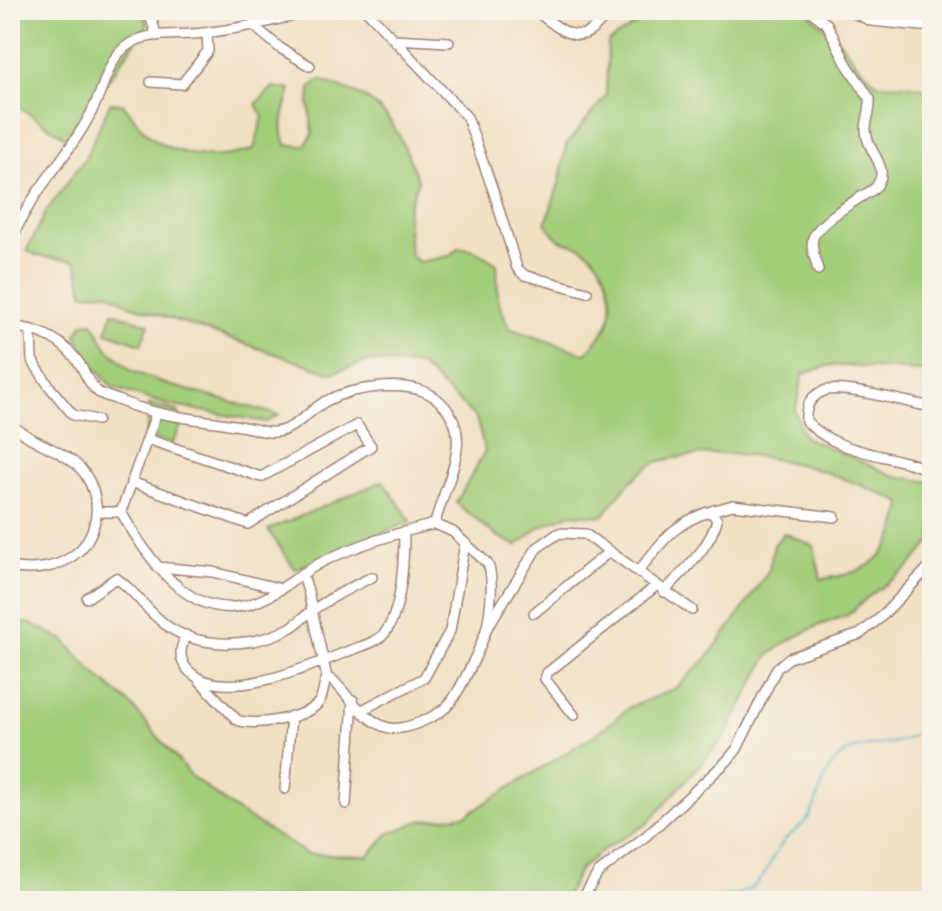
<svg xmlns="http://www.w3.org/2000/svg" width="942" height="911" font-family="'Comic Neue',sans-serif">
<rect width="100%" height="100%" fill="#f7f3e8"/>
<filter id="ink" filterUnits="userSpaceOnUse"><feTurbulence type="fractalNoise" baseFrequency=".0125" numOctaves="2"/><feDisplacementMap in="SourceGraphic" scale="16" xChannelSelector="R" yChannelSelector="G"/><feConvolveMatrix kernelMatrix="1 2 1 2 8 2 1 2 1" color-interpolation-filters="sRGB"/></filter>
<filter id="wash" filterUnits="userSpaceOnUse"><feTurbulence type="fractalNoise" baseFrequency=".006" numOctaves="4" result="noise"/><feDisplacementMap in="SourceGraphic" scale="32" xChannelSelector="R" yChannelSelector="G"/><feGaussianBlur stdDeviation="1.8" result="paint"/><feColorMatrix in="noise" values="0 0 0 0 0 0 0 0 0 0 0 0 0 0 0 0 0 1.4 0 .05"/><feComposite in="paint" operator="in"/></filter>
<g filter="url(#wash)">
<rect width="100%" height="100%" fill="#f1e0c3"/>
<path fill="#a2cd79" stroke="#767652" stroke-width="2" d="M10 10H141L148 25 66 138 10 101Z
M670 10H805L838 39 858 65 878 84 908 85 932 90V372L831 365 803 374 795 411 804 437 895 476 932 482V541L908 568 868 597 848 615 817 626 788 641 768 656 725 737 647 824 603 850 579 870 564 901H10V621L32 624 64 640 93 672 131 705 191 776 234 809 307 854 368 856 388 834 419 821 466 815 596 734 630 707 676 688 706 659 736 619 769 570 774 545 784 533 814 546 821 579C872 573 895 555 902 503 835 472 757 444 683 457 674 458 662 459 653 464 631 477 618 496 603 516L568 514 538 528 517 546 495 535 456 503 485 451 476 418 420 366 369 361 332 373 130 305 108 292 84 294 76 261 37 256 27 250 47 210 86 157 110 103 123 104C130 112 136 121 143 129 169 158 219 162 254 149L263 117 256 104 273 87 291 90C285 110 278 125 286 145L304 146 313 134 309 103 310 88 321 80C335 86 350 90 363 97 394 113 406 150 418 180L407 212 410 255 419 262 450 256 459 247 475 250 497 264 498 300 509 328 586 354C593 344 608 330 610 318 615 294 606 264 586 250 565 237 562 250 546 223L560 180 566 145 606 96 608 42 634 26Z
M113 312 149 324 141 344 106 332Z
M93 322 107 348 132 371 165 384 279 415 266 422 168 405 113 388 89 361 76 335 84 323Z
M149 405 178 411 181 426 172 444 146 437Z
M383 481 411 521 295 569 268 530Z"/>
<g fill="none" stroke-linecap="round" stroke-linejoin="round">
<path stroke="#46acc6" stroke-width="2" d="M707 901C720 895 736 897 748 890 767 880 771 855 785 840 793 831 805 826 811 814 820 796 822 774 838 759 860 738 896 751 919 731L932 670"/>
</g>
</g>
<g filter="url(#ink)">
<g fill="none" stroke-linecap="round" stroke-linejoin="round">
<g stroke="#9e8077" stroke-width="12">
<path id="minor" d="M148 10 157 36
M366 10 467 117 494 193 517 268 524 275 587 292
M535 10C551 22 574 46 593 29 600 23 605 16 612 10
M809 10 827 24 846 63 870 99C871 110 866 119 866 130 866 153 894 167 874 189 859 198 819 221 813 238 810 248 816 261 818 270
M847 10 871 21 932 27
M253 25 280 48 310 66
M393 39 449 42
M151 82 182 84 208 51 207 33
M10 245C29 189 79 149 100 93 108 72 113 50 137 40 157 32 182 36 203 33 242 29 280 19 317 10
M10 327C39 327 66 342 81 366 86 375 90 386 98 392 104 396 113 398 120 401 168 421 214 418 262 431 290 438 305 413 326 401 353 387 412 378 437 399 480 434 443 484 435 524
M31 332 32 360 49 386 73 415 97 420
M932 407C910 403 841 384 824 391 810 396 805 407 806 421 839 456 890 453 932 471
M156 414 121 512C151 564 198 634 267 597 287 587 304 571 324 561 359 544 397 533 435 524L453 532 487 563C495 575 490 616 486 630 482 645 460 691 450 703 440 716 406 731 389 728 367 723 348 696 333 680L327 678 308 591 302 573
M10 423C43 454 88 449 96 504 98 520 91 538 80 550 61 568 35 572 10 567
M131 482 248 524 371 446 357 425 261 477 147 439
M711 511 733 505 835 517
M97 512H121
M157 567 213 572 281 589
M638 572C663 541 672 524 711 511L717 520C710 548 683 571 664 592
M87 598 116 578C135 590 148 614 170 628 203 649 254 647 288 629 298 624 304 616 313 610 331 597 352 587 372 577
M534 613 610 551
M487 628 537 548 559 533 585 534 692 610
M186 635C180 648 178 659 188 670 221 705 309 667 346 652 358 647 377 643 385 633 402 610 404 561 404 532
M200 681 237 720C254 727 308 718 319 702 324 695 323 685 327 678
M362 710 424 678 450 631 465 543
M574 715 545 679 547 673 656 586
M285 789 291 716
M346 804 353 700
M581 901 598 873 646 836 726 762 737 749 777 668 789 658 860 634 880 618 932 564"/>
</g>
<use href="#minor" stroke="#fff" stroke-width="9"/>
</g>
</g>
<rect width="942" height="911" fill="none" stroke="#f7f3e8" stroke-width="40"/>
</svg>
